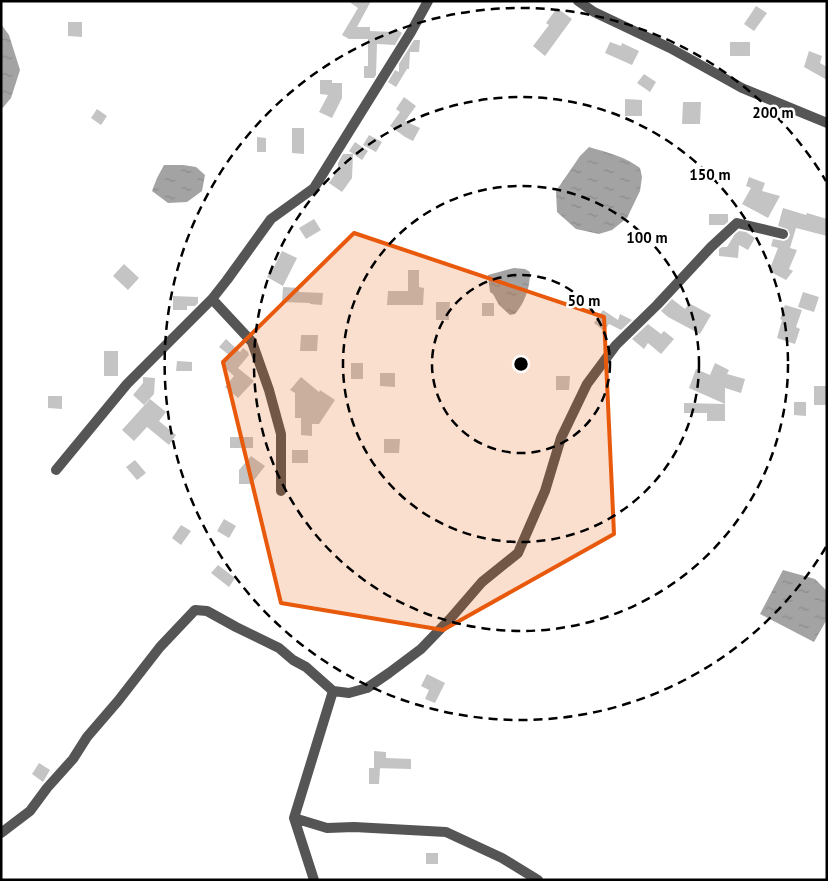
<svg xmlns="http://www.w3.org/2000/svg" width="828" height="881" font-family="'PT Sans',sans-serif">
<defs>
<pattern id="water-ripples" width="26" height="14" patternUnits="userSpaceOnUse" patternTransform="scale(1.25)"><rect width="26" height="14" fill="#a3a3a3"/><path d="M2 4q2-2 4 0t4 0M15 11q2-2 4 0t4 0" fill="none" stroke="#8b8b8b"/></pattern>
</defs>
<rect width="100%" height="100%" fill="#fff"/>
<path fill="url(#water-ripples)" d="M1 24 9 35 20 70 11 98 1 110Z
M589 147C606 152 626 157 640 168L642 177 640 191 627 218 612 230 599 234 576 229 557 212 556 191 580 156Z
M164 165H183L196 167 205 175 202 191 187 202 168 203 152 191 157 178Z
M514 268 525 269 530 272C530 288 525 302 515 314L510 315 499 305 493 294 490 292 488 275Z
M783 570 815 579 827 591V619L814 642 760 614Z"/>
<path fill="#c4c4c4" d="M348 1H371L357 27H370V31L393 32 395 28 402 33 395 45 377 44 376 75 374 78H364V66H368V39H349L342 35 358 8Z
M756 6 767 13 754 31 744 24Z
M557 8 572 19 545 56 533 46 549 25 546 23Z
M68 22H82V37L68 36Z
M414 40H420L419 52H410L409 69H407L396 87 388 82 395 70 399 72V64Z
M610 42 621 46 622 43 639 51 632 65 605 53Z
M730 42H750V56H730Z
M809 51 822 56 820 63 827 67V80L804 67Z
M644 74 656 82 650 92 637 83Z
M320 80H332V83H342V98L332 118 319 112 328 95 320 94Z
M404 97 416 106 405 121 420 128 413 141 405 137 390 126 400 112 396 109Z
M625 99 642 100V116H625Z
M683 102H701L700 124H682Z
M97 109 107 116 101 125 91 118Z
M292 128H304V154L292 153Z
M369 135 382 142 376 152 363 145Z
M257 137 266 138V152H257Z
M355 142 368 151 362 160 349 151Z
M343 154H353L352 178 342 192 329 183 338 170V163Z
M749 177 765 183 762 191 780 196 768 218 742 204 751 188 746 186Z
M783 208 806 215 807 213 827 219V236L796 228 790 248 797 250 789 269 793 271 786 280 769 271 778 248 771 246 773 239 784 241 788 239 790 235 789 232 787 229 778 226Z
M709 214H728V222L724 225H709Z
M314 219 321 230 306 239 299 228Z
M739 231 746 232 755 238 748 250 739 245 738 258 719 256V249L722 247H727L735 234Z
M282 251 297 258 283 286 267 277 273 266 274 267Z
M124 264 139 278 128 290 113 276Z
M408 270H419V287L424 288 423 305H387L388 291H408Z
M283 287 299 288V292L323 293 322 305 310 304V303L282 302Z
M803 292 819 297 814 312 798 307Z
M173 296 198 297V303L195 306H187V310H173Z
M672 299 685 309 689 303 711 315 700 334 668 317 661 311Z
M436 302H450L449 320H436Z
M482 303H494V316H482Z
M785 305 802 310 796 327 800 329 795 344 777 338 782 320 780 319Z
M603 310 618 320 620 314 632 320 621 330 609 324 604 331 594 323Z
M648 324 661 334 664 331 674 339 661 354 648 343 644 349 632 339Z
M301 335H318L317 351H300Z
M226 339 240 352 243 348 248 352 249 355 238 368 254 381 238 398 225 387 234 376 221 364 229 355 219 347Z
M104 351H118V376H104Z
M177 361 192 362V371H176Z
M351 363H363V379H351Z
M715 363 729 370 727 374 745 379 741 393 725 388V404L689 388 696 369 710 375Z
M380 373H395V387L380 386Z
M556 376H570L569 390H556Z
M143 377 155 378 154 394 144 405 133 395 143 383Z
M301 377 319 392 320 390 335 400 319 424H312V436L301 435V418H295V393L290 390Z
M814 386H826L827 405H814Z
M48 396H62V409L48 408Z
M150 399 166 412 159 421 176 435 169 445 147 427 134 441 122 430Z
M794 402H806V416L794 415Z
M684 403 725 404V421H707V413H684Z
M230 437H253V448H230Z
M384 439H400L399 453H384Z
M292 450H308V463H292Z
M251 456 265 466 251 484H239V470Z
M135 460 146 473 137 480 126 467Z
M224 519 236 526 229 538 217 531Z
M181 525 191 531 181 545 172 538Z
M218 565 235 578 229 587 211 573Z
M427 674 445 683 435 703 425 699 429 690 421 686Z
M374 751 386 752V758L411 759V769L374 768Z
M39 763 50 770 43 782 32 774Z
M369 768H380L379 784H369Z
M426 853H438V864H426Z"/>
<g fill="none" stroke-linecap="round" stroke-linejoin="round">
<path stroke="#555" stroke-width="10" d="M578 1 594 12 670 48 742 88 827 123
M212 299 252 342 269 390 281 434V491
M56 470 127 384 212 299 227 280 271 219 314 188 411 32 428 1
M294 818 327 828 354 827 446 832 502 858 538 880
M1 833 30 811 47 788 73 759 87 737 118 701 160 647 195 610 207 611 236 627 279 648 293 660 306 667 333 691 349 693 367 688 389 673 421 649 450 619 482 582 518 553 545 491 561 438 587 384 616 345 657 305 711 247 737 223 783 234
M314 880 294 818 333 691"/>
</g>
<path fill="#e8590c" fill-opacity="0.2" stroke="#e8590c" stroke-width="4" stroke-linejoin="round" d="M354 233 604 317 614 534 443 630 281 603 223 362Z"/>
<g fill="none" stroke="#000" stroke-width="2.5" stroke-dasharray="9 6">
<circle cx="521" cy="364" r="89"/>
<circle cx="521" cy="364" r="178"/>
<circle cx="521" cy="364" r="267"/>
<path d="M826 547A356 356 0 1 1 826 181"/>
</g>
<circle cx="521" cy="364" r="8" fill="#000" stroke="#fff" stroke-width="2.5"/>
<g font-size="15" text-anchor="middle" font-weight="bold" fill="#000" stroke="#fff" stroke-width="5" stroke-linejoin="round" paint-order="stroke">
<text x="773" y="118">200 m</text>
<text x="710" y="180">150 m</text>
<text x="647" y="243">100 m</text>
<text x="584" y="306">50 m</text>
</g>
<rect width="828" height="881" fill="none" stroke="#000000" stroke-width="5"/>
</svg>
